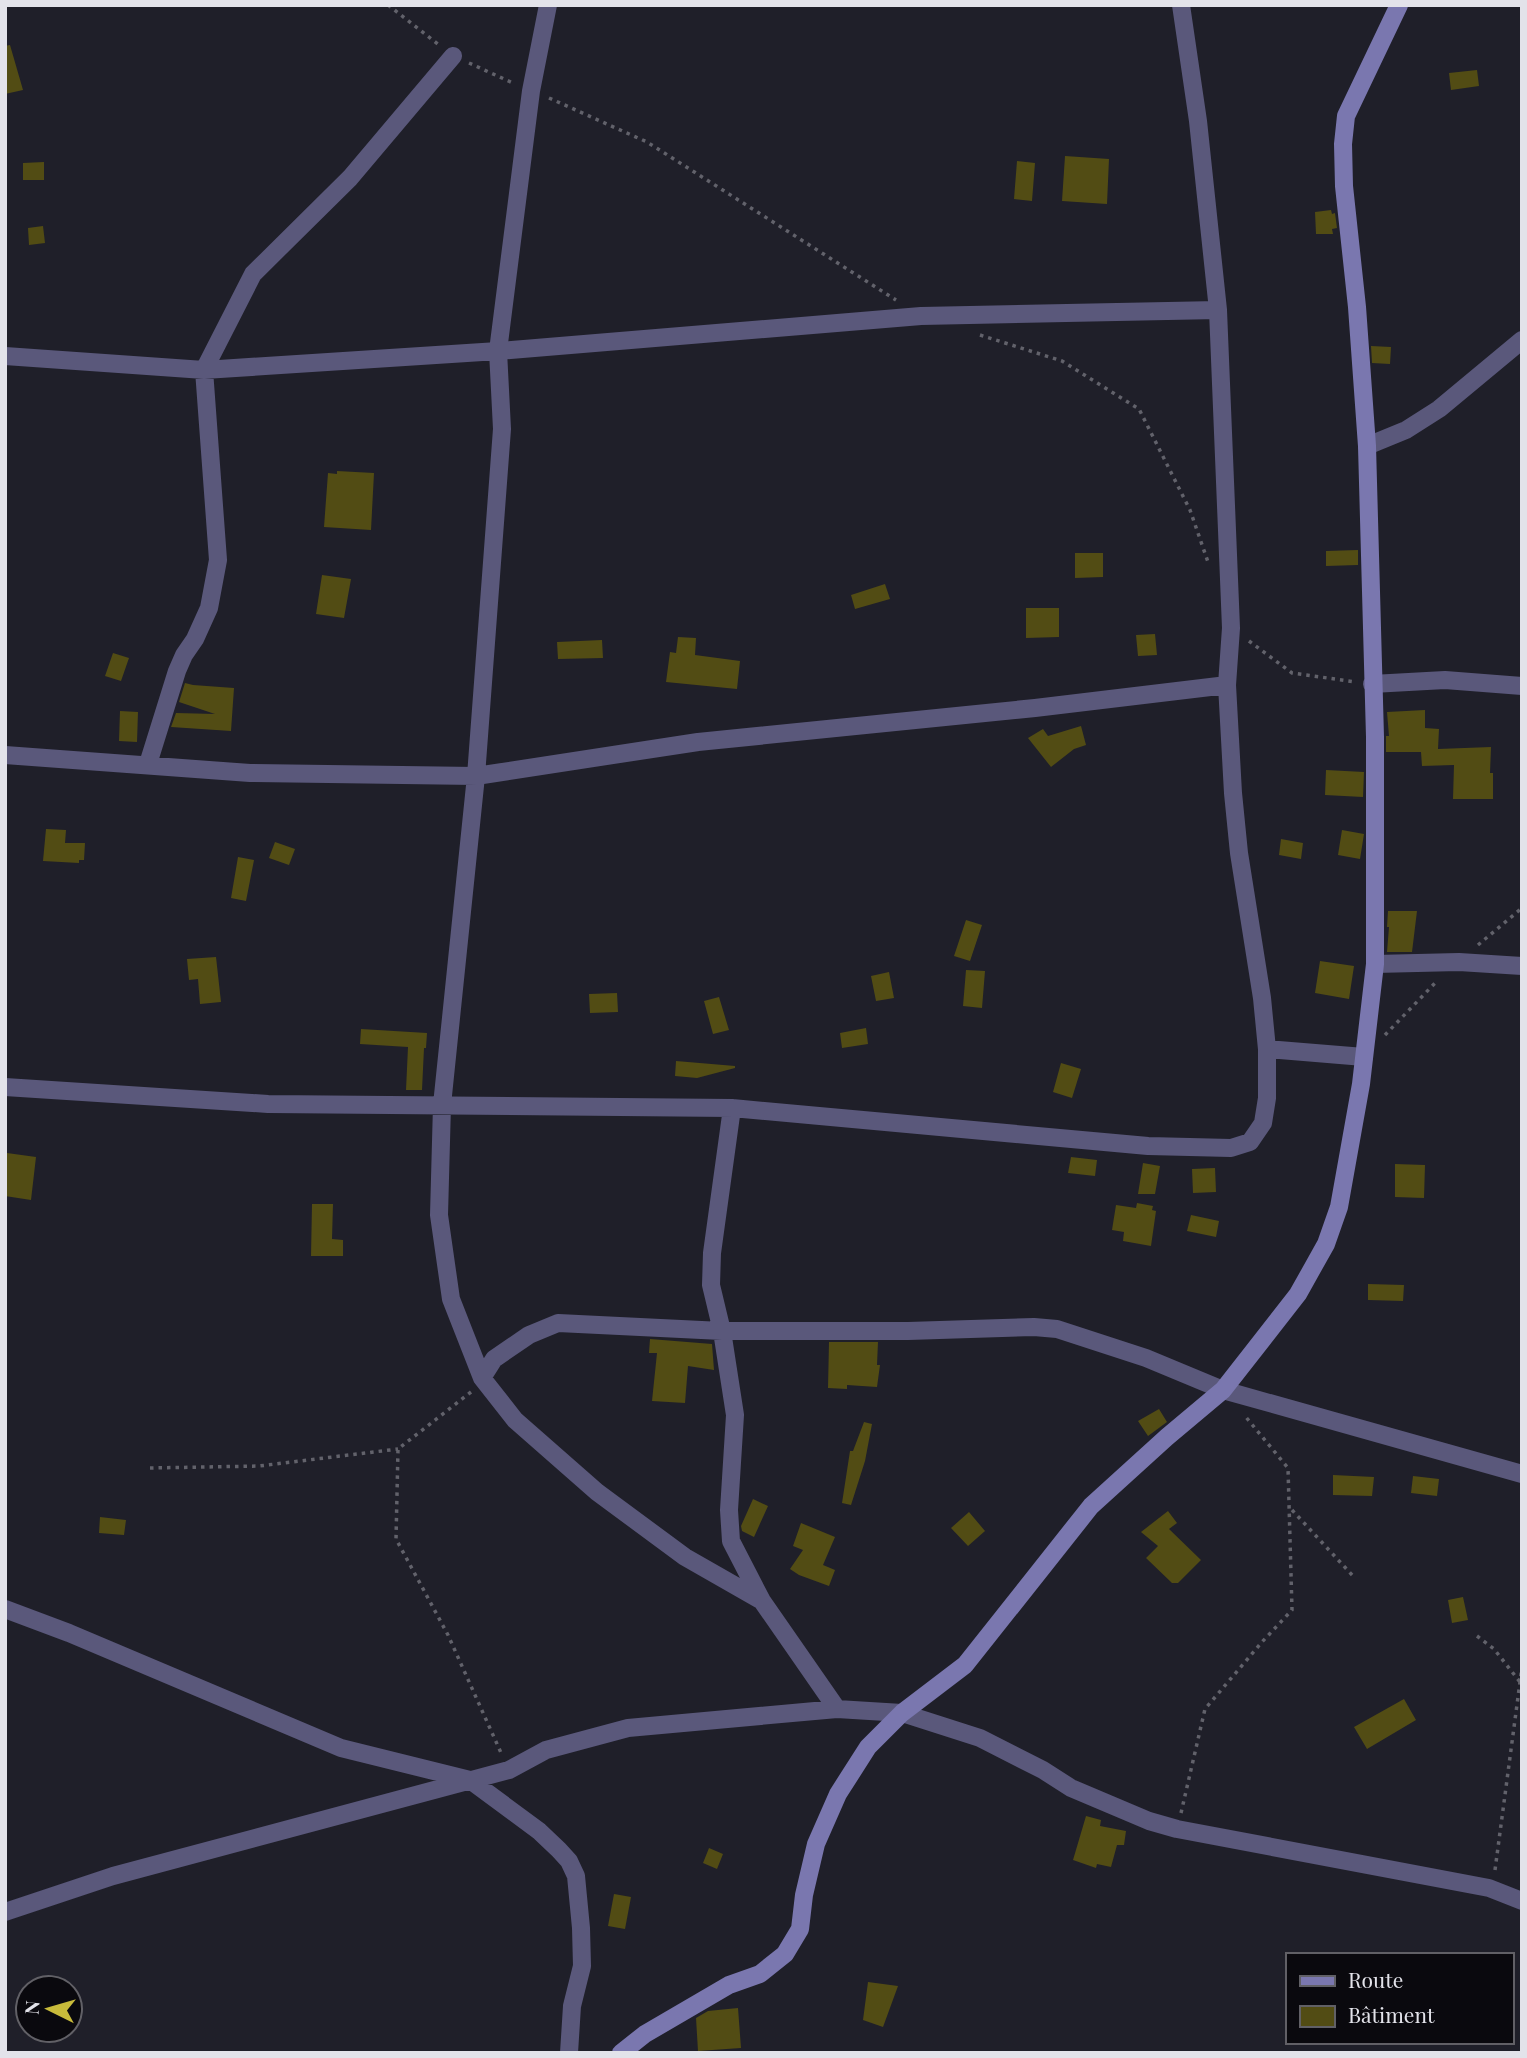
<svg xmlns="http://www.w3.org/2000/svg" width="1527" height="2058" font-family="'Playfair Display',serif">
<rect width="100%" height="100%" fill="#1f1f29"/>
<path fill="#524c14" d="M10 45 23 90 5 94V46Z
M1477 70 1479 86 1451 90 1449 73Z
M1065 156 1109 159 1107 204 1062 201Z
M1017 161 1035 163 1032 201 1014 199Z
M44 162V180H23V163Z
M1331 210 1332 214 1335 213 1337 228 1332 229 1333 234H1316L1315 212Z
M43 226 45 243 29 245 28 228Z
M1371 346 1391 347 1390 364 1372 363Z
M337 471 374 473 371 530 324 527 328 473 337 474Z
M1358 550V565L1326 566V551Z
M1075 553H1103V577L1075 578Z
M322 575 351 579 344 618 316 614Z
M885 584 890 599 855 609 851 595Z
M1026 608H1059V637L1026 638Z
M1155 634 1157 655 1138 656 1136 635Z
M678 637 696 638 695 655 740 661 737 689 666 682 670 652 676 653Z
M602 640 603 658 558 659 557 642Z
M113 653 129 658 121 681 105 676Z
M185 683 193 685 234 688 231 731 171 727 176 713 215 714 179 702Z
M1425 710V728L1439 729 1438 749 1491 747 1490 773H1493V799H1453L1454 765 1422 766 1421 752H1386V736H1389L1387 712Z
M120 711 138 712 137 742 119 741Z
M1081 726 1086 745 1074 749 1051 767 1028 738 1043 729 1048 736Z
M1326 770 1364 772 1363 797 1325 795Z
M46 829 66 830 65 843H85L84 860H79V863L43 861Z
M1342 830 1364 834 1360 859 1338 855Z
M1281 839 1303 843 1301 859 1279 855Z
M275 842 295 849 289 865 269 858Z
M238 857 254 860 246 901 231 898Z
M1388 911H1417L1412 952H1387L1389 927H1387Z
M966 920 982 925 970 961 954 956Z
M216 957 221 1002 200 1004 198 979 189 980 187 959Z
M1320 961 1354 966 1349 999 1315 993Z
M966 970 985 971 982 1008 963 1006Z
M889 972 894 998 876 1001 871 976Z
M617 993 618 1012 590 1013 589 994Z
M719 997 729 1030 713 1034 704 1001Z
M866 1028 868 1044 842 1048 840 1033Z
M361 1029 427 1033 426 1048H424L422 1090H406L408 1047 360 1044Z
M676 1061 735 1066V1068L697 1078 675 1076Z
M1061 1063 1081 1069 1072 1098 1053 1092Z
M7 1153 36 1157 31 1200 5 1196Z
M1071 1157 1097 1160 1095 1176 1068 1173Z
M1143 1163 1160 1166 1155 1194H1138Z
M1395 1164 1425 1165 1424 1198 1395 1197Z
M1215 1168 1216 1192 1193 1193 1192 1169Z
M1137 1203 1153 1206 1152 1210 1156 1211 1151 1246 1123 1241 1124 1232 1112 1230 1116 1205 1136 1208Z
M312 1204H333L332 1239 343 1240V1256H311Z
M1191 1215 1219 1221 1216 1237 1187 1231Z
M1368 1284 1404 1285 1403 1301 1368 1300Z
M650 1339 712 1344 714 1370 688 1366 685 1403 652 1401 657 1353H649Z
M829 1342H878L877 1365H880L877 1387 847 1385V1389L828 1388Z
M1159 1409 1167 1422 1148 1436 1138 1421Z
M864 1422 872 1424 865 1461 851 1505 842 1503 850 1451H853Z
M1333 1475 1374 1477 1372 1496 1333 1495Z
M1413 1476 1439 1479 1437 1496 1411 1493Z
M753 1499 768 1506 754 1537 742 1531 741 1526Z
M1168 1511 1177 1523 1169 1529 1201 1560 1178 1583H1172L1146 1558 1158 1546 1141 1532Z
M969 1512 985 1531 968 1546 951 1528Z
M100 1517 126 1520 124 1535 99 1533Z
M801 1523 835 1537 823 1565 835 1570 829 1586 799 1575 790 1569 803 1550 793 1546Z
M1463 1597 1468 1620 1452 1623 1448 1600Z
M1404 1699 1416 1720 1367 1749 1354 1727Z
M1086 1816 1101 1820 1100 1826 1126 1831 1124 1845H1117L1111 1867 1097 1864 1096 1868 1073 1860Z
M709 1848 723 1854 717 1869 703 1863Z
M614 1894 631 1897 625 1929 608 1926Z
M868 1982 898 1986 883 2027 863 2020Z
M738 2008 741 2048 698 2051 696 2018 708 2011Z"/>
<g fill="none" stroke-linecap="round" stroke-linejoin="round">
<path stroke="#62626b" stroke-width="3.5" stroke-dasharray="3.5 5" stroke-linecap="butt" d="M388 5 439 45
M469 63 513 83
M549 98 647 142 896 300
M980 335 1062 361 1139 409 1190 510 1208 562
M1249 641 1292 673 1356 682
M1478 945 1522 908
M1385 1035 1438 980
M471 1392 398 1449 396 1539 448 1635 502 1755
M150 1468 259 1466 398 1449
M1292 1510 1353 1576
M1477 1636 1494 1649 1520 1682
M1181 1813 1205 1709 1262 1642 1292 1610 1288 1468 1245 1416
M1495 1870 1522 1667"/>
<path stroke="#5a587b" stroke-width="18" d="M548 5 531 91 498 351 502 429 476 776 442 1105 439 1215 451 1299 482 1378 515 1420 597 1492 685 1557 762 1601
M1181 5 1198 121 1218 310 1231 628 1227 685 1233 793 1239 853 1262 998 1267 1049
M5 356 204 370 498 351 921 316 1218 310
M1367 446 1406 430 1439 409 1522 340
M1372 684 1445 680 1522 686
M5 755 250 773 476 776 698 742 1035 708 1227 685
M148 764 177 671 184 655 195 639 209 608 218 560 204 370 253 274 350 178 453 56
M1375 964 1459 962 1522 966
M5 1087 268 1104 732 1108 1148 1146 1231 1148 1250 1142 1263 1123 1267 1098V1049L1364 1057
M732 1108 712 1253 711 1285 722 1331 735 1415 729 1510 731 1541 762 1601 837 1709
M482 1378 494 1359 529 1335 558 1323 722 1331H908L1034 1327 1057 1329 1146 1358 1223 1390 1522 1474
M5 1609 69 1633 341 1748 470 1780 539 1831 559 1850 569 1861 576 1876 581 1928 582 1966 572 2006 569 2053
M5 1912 113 1876 509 1770 546 1750 628 1728 837 1709 902 1713 980 1738 1043 1770 1071 1788 1149 1821 1177 1829 1489 1888 1522 1901"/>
<path stroke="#7a77af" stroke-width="18" d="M621 2053 645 2034 729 1985 760 1974 785 1954 800 1929 804 1895 816 1844 838 1794 868 1747 902 1713 965 1665 1091 1506 1167 1437 1223 1390 1298 1294 1326 1244 1339 1207 1361 1084 1375 964V737L1367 446 1357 307 1344 186 1343 144 1346 116 1399 5"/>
</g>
<rect width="1527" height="2058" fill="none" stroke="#e3e3ea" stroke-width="14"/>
<rect x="1286" y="1953" width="228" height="91" fill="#0a090e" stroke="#616066" stroke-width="2"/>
<rect x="1300" y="1976" width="35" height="10" fill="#7a77af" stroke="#616066" stroke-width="2"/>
<text x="1348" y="1988" font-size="21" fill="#e3e3ea">Route</text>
<rect x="1300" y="2006" width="35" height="21" fill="#524c14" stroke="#616066" stroke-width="2"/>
<text x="1348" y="2023" font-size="21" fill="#e3e3ea">Bâtiment</text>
<g transform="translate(49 2009) rotate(275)"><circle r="33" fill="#0a090e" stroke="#616066" stroke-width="2"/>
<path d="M0-5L12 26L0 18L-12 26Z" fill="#c8bb3b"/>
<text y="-10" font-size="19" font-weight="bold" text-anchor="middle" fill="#e3e3ea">N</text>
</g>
</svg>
